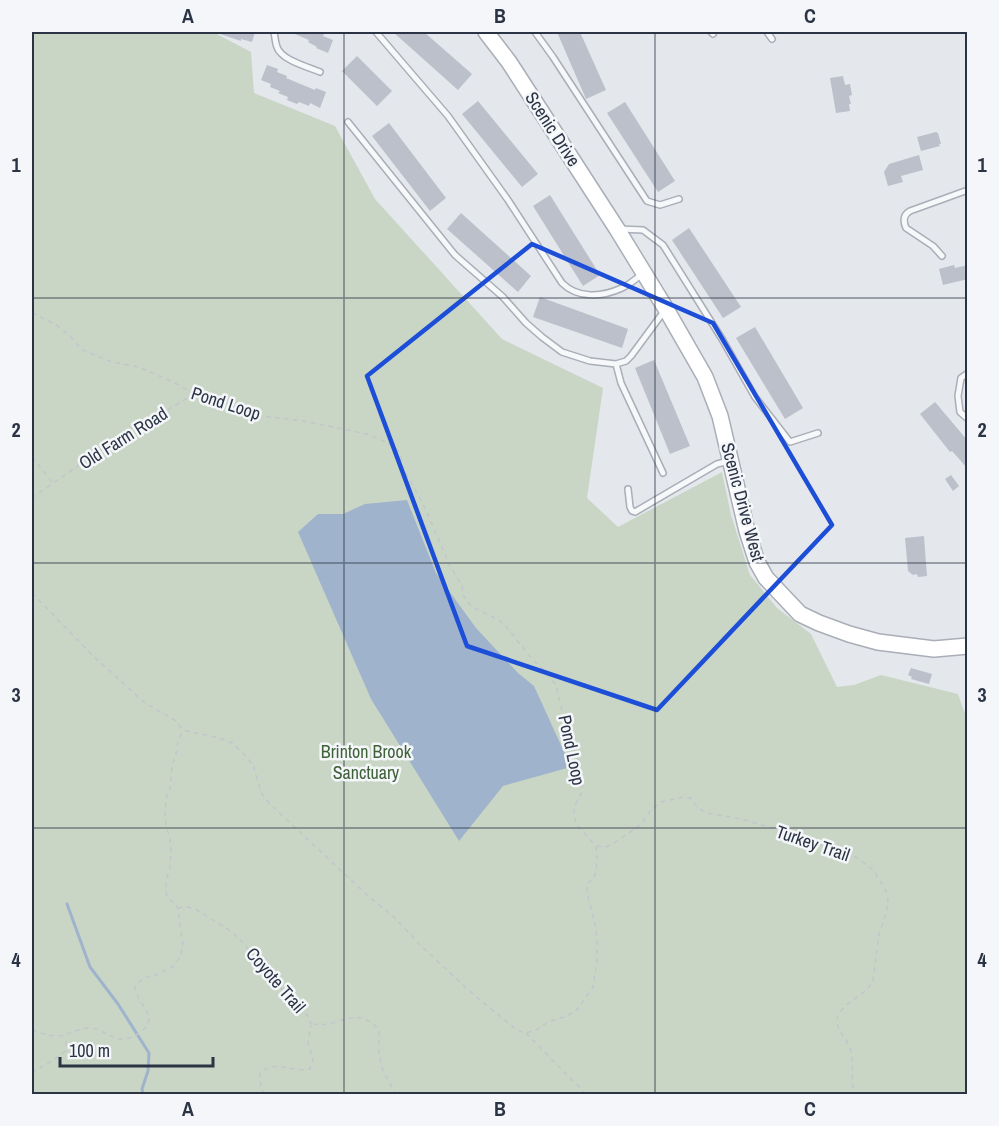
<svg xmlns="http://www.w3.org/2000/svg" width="999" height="1126" font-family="'Archivo Narrow',sans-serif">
<rect width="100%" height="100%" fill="#e4e7ec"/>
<path fill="#c9d6c5" d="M32 32H213L251 52 254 93 335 126 375 199 502 339 603 388 587 498 618 527 722 472 731 515 750 575 777 608 811 634 837 687 854 685 881 675 958 694 968 722 967 1094H32Z"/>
<path fill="#9fb4cc" d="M407 500 436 573 476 628 518 673 534 686 571 767 503 786 459 841 371 699 298 532 318 514H343L365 504Z"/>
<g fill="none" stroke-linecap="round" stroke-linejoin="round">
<path stroke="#9fb4cc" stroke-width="3" d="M67 904 90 967 118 1004 149 1053 148 1071 142 1089 143 1094"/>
</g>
<path fill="#bbc0ca" d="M217 32H255L252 42 241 39V41L217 33Z
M290 32H325L323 36 333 40 328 53 316 48 317 47 308 42 309 40Z
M393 32H424L472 74 458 90Z
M557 32H580L606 90 586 99Z
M357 56 392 91 377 106 342 71Z
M267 65 278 69 277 72 287 76 286 78 315 90 316 88 326 92 320 108 310 103 309 106 299 102 297 104 287 100 288 97 278 93 280 91 270 87 271 84 261 80Z
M843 76 845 85 850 84 852 95 849 96 851 104H849L850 111 836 113 830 78Z
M478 101 538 174 522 187 462 114Z
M625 102 675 181 658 192 607 113Z
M389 123 446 198 430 211 372 136Z
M936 132 938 133 941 144H939L940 146 921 151 917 137Z
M919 155 923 170 901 176 903 182 888 186 884 172 889 164Z
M550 195 600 275 583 286 533 206Z
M461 213 531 276 518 292 447 229Z
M689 228 741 307 723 318 672 240Z
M954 265 955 268 968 265V279L943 285 939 269Z
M540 297 628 329 622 348 533 317Z
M755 327 803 408 785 419 736 338Z
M654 360 690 446 670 454 635 368Z
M935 402 968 441V469L952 451 950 452 920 414Z
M951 475 959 486 953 491 945 479Z
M924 536 927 576 918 577 917 574 913 575 908 571 905 538Z
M911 668 932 674 929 684 911 679 912 677 908 675Z"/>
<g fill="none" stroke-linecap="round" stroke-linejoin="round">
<g stroke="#a9aeb7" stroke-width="8">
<path id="lane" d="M274 32C275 36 275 42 277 47 281 60 308 67 320 72
M376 32 448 116 508 200 562 283C578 299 602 297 622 288 629 285 636 279 642 274
M535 32 553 57 647 201 660 205 679 199
M711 32 713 34
M767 32 772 39
M348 122 455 255 503 297 526 323 542 337 562 352 590 361 616 364 626 361 631 356 665 310
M619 229 643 230 663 245 722 339 755 397 790 442 818 433
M942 256 933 246 906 228C903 221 903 215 910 211L968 190
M616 364 621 383 663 473
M968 373 961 378 958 396 960 412 968 419
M628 489 630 507 632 511 635 512 717 464 729 461"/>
</g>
<g stroke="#a9aeb7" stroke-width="18">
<path id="secondary" d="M486 32 509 62 617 229 666 309 705 377 720 416 747 531 757 562 766 578 800 614 819 623 849 634 878 642 934 649 968 646"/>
</g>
<path stroke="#c2c5cb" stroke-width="1.5" stroke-dasharray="4.5 4.5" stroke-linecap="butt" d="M32 313 55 324 70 336 81 349 92 354 112 362 135 366 146 370 175 383 194 394 203 397H214L234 406 244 412 254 415 304 421 367 434 386 442 394 447 398 451 401 458 402 466 425 508 450 566 462 586 463 595 467 601 472 607 497 619 505 625 531 658 545 671 556 685 568 735 578 760 582 786V792L576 803 574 810 576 824 596 846 597 859 596 872 593 879 587 884V892L596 928 597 944V960L593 987 576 1011 564 1017 548 1022 538 1029 526 1033 517 1030 474 995 421 946 394 917 367 895 269 803 262 794 253 765 242 752 232 743 219 738 183 730 176 721 145 703 92 655 32 593
M32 457 52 482
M32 498 119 437 181 402 193 394
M597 846 606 847 614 843 639 826 651 810 661 802 683 797 690 798 698 808 707 813 741 819 786 832 858 858 873 870 886 891 888 897 887 911 879 934 873 981C865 996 848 999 839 1014 832 1026 846 1037 850 1048 855 1063 850 1079 854 1094
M178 908 188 907 197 910 226 928 240 939 275 982 309 1017 311 1024
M313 1024C339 1029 356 1003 379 1030V1053L383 1071 396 1094
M32 1030C41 1033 53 1038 63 1035 72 1033 81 1028 90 1028 108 1029 115 1048 138 1034 142 1031 146 1028 148 1024 153 1012 135 1000 135 986L144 978 156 975 174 966 180 957 183 946 178 908 166 894V882L170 867 171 852 170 838 166 826 165 813 166 798 170 788 172 765 176 755 178 740 183 731
M526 1033 586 1094
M32 1073 61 1055 66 1050V1042L62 1037
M265 1094C260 1087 260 1082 260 1073 274 1059 293 1073 310 1069L313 1059 308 1042 311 1025"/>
<use href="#lane" stroke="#f7f8fa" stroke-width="5"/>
<use href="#secondary" stroke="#fff" stroke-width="15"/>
</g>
<path fill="none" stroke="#1d4ed8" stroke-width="4.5" stroke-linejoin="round" d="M532 244 713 323 832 525 657 710 467 646 367 376Z"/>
<path fill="none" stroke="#2b3445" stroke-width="1.5" stroke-opacity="0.55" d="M344 32V1094M655 32V1094M32 298H968M32 563H968M32 828H968"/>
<g text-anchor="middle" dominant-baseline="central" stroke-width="5" stroke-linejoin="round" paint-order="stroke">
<g font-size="18" fill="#2b3445" stroke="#f4f6f9">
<text transform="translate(553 129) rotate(57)">Scenic Drive</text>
<text transform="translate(226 403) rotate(18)">Pond Loop</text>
<text transform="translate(123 438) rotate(-32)">Old Farm Road</text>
<text transform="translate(743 502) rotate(75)">Scenic Drive West</text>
<text transform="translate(572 750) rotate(78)">Pond Loop</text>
<text transform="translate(813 843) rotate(19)">Turkey Trail</text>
<text transform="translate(276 980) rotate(49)">Coyote Trail</text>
</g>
<g font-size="18" fill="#3f6138" stroke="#f4f6f9">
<text x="366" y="751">Brinton Brook<tspan x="366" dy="21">Sanctuary</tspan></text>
</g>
</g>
<rect width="999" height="1126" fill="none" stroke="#f4f6f9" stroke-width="66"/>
<path d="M60 1057v9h153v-9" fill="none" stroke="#2b3445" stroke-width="3"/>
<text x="69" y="1057" font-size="18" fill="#2b3445" stroke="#f4f6f9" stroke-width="4.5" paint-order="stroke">100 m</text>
<rect x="33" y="33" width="933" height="1060" fill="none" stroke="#2b3445" stroke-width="2"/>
<g font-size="20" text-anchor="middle" font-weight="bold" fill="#2b3445">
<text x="188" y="23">A</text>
<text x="500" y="23">B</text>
<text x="810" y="23">C</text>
<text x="16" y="172">1</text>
<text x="982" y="172">1</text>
<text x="16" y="437">2</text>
<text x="982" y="437">2</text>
<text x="16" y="702">3</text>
<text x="982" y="702">3</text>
<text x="16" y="967">4</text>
<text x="982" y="967">4</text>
<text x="188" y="1116">A</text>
<text x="500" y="1116">B</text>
<text x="810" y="1116">C</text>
</g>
</svg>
